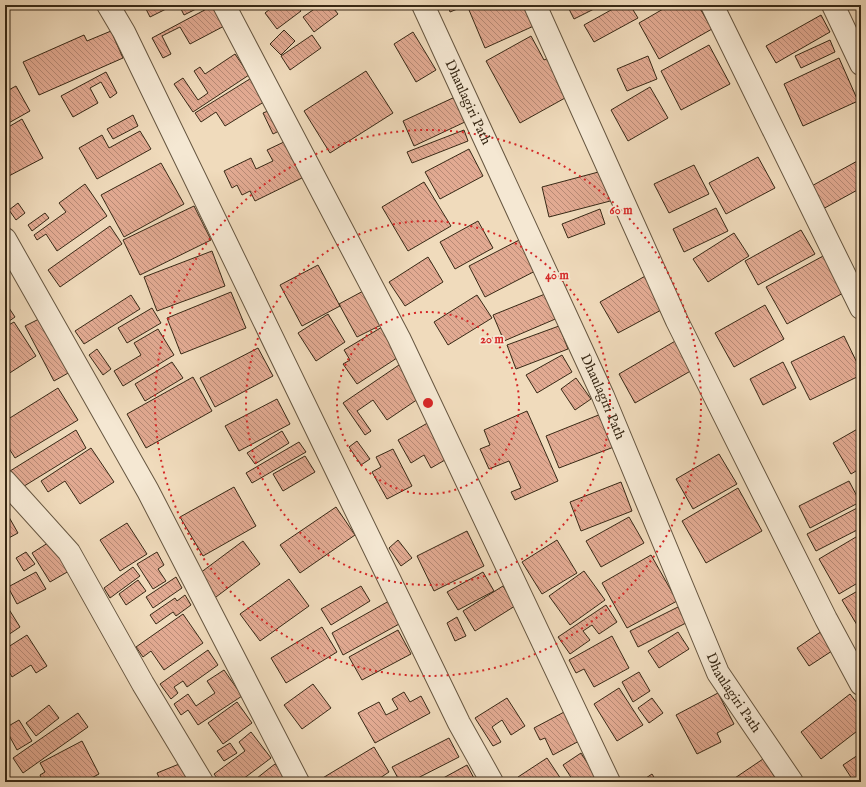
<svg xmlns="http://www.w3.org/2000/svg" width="866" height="787" font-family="'IM FELL English',serif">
<defs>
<pattern id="building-back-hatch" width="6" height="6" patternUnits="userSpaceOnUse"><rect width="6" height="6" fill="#e2aa92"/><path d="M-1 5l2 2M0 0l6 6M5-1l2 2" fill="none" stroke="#b88a76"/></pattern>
</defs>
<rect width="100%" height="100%" fill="#f0dbbc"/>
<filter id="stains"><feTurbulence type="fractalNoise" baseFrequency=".005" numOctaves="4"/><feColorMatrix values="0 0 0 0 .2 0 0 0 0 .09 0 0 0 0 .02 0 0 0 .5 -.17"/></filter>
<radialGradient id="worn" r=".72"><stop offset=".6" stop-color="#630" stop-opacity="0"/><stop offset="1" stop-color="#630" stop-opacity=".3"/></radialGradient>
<path fill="url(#building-back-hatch)" stroke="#382916" d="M149 5H174L150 17 145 7Z
M179 5H204L184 15Z
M214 5 228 24 190 44 180 27 162 36 171 54 163 58 152 38Z
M275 5H296L301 11 277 29 265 13Z
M320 5H331L338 14 314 32 303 17Z
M448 5H467L450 12Z
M481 5H527L536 25 485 48 469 10Z
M567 5H602L574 19Z
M620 5H630L638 18 594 42 584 25Z
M670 5H698L712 29 659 59 639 23Z
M821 15 830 32 776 63 766 46Z
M284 30 295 41 281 55 270 44Z
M111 31 123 58 39 95 23 62 84 35 87 41Z
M413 32 436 70 416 82 394 44Z
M312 35 321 48 290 70 281 56Z
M531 36 544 60 555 55 565 79 557 82 565 98 520 123 486 61Z
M830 40 835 52 801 68 795 56Z
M709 45 730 84 681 110 661 71Z
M235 54 249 75 193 112 174 84 183 78 198 100 208 93 194 71 200 67 205 74Z
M648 56 657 79 627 91 617 69Z
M839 58 858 101 803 126 784 84Z
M366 71 393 113 330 153 304 111Z
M106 72 117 93 110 98 101 82 90 88 98 103 73 117 61 96Z
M253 77 267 100 225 126 216 112 201 122 195 113Z
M16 86 30 111 5 125V92Z
M650 87 668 118 628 141 611 110Z
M455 97 467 121 414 146 403 121Z
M273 109 283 129 273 134 263 113Z
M133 115 138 126 113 139 107 129Z
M22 119 43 158 5 178V129Z
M464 130 468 141 412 163 407 152Z
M140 131 151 149 97 179 79 148 102 135 109 148Z
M286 141 304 177 255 201 250 191 242 195 237 185 232 188 224 171 251 158 256 169 273 161 267 150Z
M469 149 483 176 440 199 425 172Z
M758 157 775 188 726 214 709 183Z
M861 159V188L821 210 808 188Z
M161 163 184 204 124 237 101 195Z
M694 165 709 194 669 213 654 184Z
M606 170 614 200 549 217 542 187Z
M424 182 451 226 408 251 382 207Z
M85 184 107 216 57 251 46 234 37 240 34 235 66 212 59 203Z
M18 203 25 213 16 220 9 210Z
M194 206 211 240 140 275 123 240Z
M716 208 728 231 684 252 673 229Z
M600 209 605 224 568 238 562 224Z
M45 213 49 218 32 231 28 225Z
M478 221 493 248 455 269 440 242Z
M110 226 122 244 60 287 48 270Z
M801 230 815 254 758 285 745 261Z
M734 233 749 256 708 282 693 259Z
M525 237 541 268 485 297 469 266Z
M212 251 225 286 157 311 144 277Z
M825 255 845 292 787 324 766 287Z
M428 257 443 282 405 306 389 282Z
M318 265 340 306 302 326 280 285Z
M647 275 665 308 618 333 600 302Z
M367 289 385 323 357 337 339 304Z
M231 292 246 328 181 354 167 318Z
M550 292 560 317 504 341 493 315Z
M131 295 140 309 84 344 75 331Z
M477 295 492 318 448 345 434 322Z
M5 302 15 317 5 324Z
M765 305 784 339 734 367 715 333Z
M152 308 161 323 127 343 118 328Z
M328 314 345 342 316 361 298 333Z
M41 318 70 372 54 381 25 326Z
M14 322 36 356 5 376V327Z
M559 326 568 349 516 369 507 345Z
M382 327 400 356 357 384 343 364 350 360 344 350Z
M158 329 174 355 123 386 114 371 141 355 134 343Z
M844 336 861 371V375L810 400 791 362Z
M677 340 694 369 635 403 619 374Z
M258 348 273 376 215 407 200 378Z
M97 349 111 369 103 375 89 355Z
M562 355 572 372 537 393 526 375Z
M172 362 183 378 145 401 135 384Z
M783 362 796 388 763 405 750 379Z
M399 365 421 397 387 420 373 400 357 411 371 431 365 435 343 403Z
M193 377 212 411 146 448 127 414Z
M576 378 591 399 575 410 561 389Z
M58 388 78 420 15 458 5 442V421Z
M277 399 290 424 239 451 225 426Z
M527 411 558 481 515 500 511 492 521 488 509 461 489 469 480 449 490 445 484 430Z
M606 412 619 445 559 468 546 436Z
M431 421 452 456 431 468 424 455 411 463 398 440Z
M861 427V468L851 474 833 443Z
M76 430 86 448 21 488 10 471Z
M282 431 289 443 255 464 247 453Z
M357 441 370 459 361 465 349 447Z
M299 442 306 452 252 483 246 473Z
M91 448 114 482 80 504 65 481 48 492 41 481Z
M393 449 412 486 387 499 372 472 381 467 376 457Z
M719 454 737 484 693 509 676 479Z
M305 456 315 472 283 491 273 474Z
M849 481 860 502 810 528 799 506Z
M621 482 632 511 581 531 570 502Z
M234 487 256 526 203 556 180 517Z
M738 488 762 531 706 563 682 521Z
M861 506V528L816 551 807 534Z
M336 507 355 535 300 573 280 545Z
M5 510 18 533 5 540V531L7 529 5 525Z
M629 517 644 543 601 567 586 541Z
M127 523 147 554 120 571 100 540Z
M467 531 484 566 434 591 417 556Z
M861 534V581L839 594 819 559Z
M398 540 412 558 401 566 389 548Z
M557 540 577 573 542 594 522 562Z
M51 541 69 571 50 582 32 553Z
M243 541 260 564 208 603 196 576Z
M26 552 35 564 24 571 16 558Z
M157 552 164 565 158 569 166 581 153 589 137 564Z
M651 555 677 601 627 628 602 583Z
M133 567 140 576 110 598 104 588Z
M584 571 605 600 570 625 549 596Z
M36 572 46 589 17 604 8 587Z
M483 572 494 591 458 610 447 592Z
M176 577 182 588 153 608 146 597Z
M289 579 309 606 260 641 240 614Z
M138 580 146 591 126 605 119 594Z
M361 586 370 601 331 625 321 609Z
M503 586 515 606 475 631 463 611Z
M861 589V629L860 630 842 600Z
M185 595 191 605 176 616 173 612 156 624 150 615 175 598 177 601Z
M389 601 401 623 343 655 332 633Z
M5 603 20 627 5 637Z
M606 605 617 622 599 634 592 625 583 631 590 640 570 654 558 637Z
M678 607 686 623 638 647 630 631Z
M183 614 203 643 164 670 151 651 143 657 136 647Z
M457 617 466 636 455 641 447 623Z
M322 627 337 652 286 683 271 658Z
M398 630 411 654 362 680 349 657Z
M822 631 835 649 809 666 797 648Z
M678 632 689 649 659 668 648 651Z
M27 635 47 666 36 673 31 665 12 677 7 668 5 669V649Z
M612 636 629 668 594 687 584 669 576 673 569 660Z
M208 650 218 665 187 687 183 681 174 687 178 693 171 699 160 684Z
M224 670 242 696 198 725 188 710 181 715 174 704 188 694 196 706 215 693 207 681Z
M639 672 650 691 633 702 622 682Z
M313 684 331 708 302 729 284 705Z
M619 688 643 725 617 741 594 704Z
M404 692 410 702 421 696 430 713 375 743 358 713 379 702 386 715 398 709 392 699Z
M718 693 734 724 717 733 721 742 697 754 676 715Z
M850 694 861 708V728L821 759 801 732Z
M507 698 525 726 511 735 502 720 492 727 501 742 493 746 475 718Z
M652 698 663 713 649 723 638 708Z
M237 702 252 723 223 744 208 723Z
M49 705 59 718 36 736 26 723Z
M566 711 581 740 553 755 545 738 540 740 534 728Z
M78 713 88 727 23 773 13 758Z
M19 720 32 741 17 750 5 728Z
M251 732 271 758 239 782H220L214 774 245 751 239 742Z
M449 738 459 757 410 782H400L392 767Z
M82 741 99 774 84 782H73L71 778 63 782H43L40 775 45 772 40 763Z
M230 743 237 753 224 761 217 751Z
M374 747 389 772 374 782H323L321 779Z
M581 753 598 780 596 782H574L563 765Z
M861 753V782H854L843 765Z
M547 758 563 782H522L518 777Z
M763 759 778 782H729Z
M184 762 190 779 182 782H161L157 773Z
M275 764 289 782H252L271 767Z
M467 765 476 782H436Z
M652 774 657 782H640Z"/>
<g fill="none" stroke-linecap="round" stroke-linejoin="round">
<g stroke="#665640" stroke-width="24">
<g id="street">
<path d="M108 5 124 32 459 723 492 782"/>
<path d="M224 5 399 338 609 782"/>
<path id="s1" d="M423 5 603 396 718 673 792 782"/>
<path d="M535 5 677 321 826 619 861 684"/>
<path d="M712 5 861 308"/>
<path d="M833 5 861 64"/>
<path d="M5 239 148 491 298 782"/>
<path d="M5 481 69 552 143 684 202 782"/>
</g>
</g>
<use href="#street" stroke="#f5e8d3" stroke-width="22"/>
</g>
<g fill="none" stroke="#d62828" stroke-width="2" stroke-dasharray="2 4">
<circle cx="428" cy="403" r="91"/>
<circle cx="428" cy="403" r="182"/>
<circle cx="428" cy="403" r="273"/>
</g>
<g text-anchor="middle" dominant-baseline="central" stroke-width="3.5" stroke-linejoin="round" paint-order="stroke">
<g font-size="14" fill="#382916" stroke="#f5e8d3">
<text stroke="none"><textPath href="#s1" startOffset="107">Dhaulagiri Path</textPath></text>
<text stroke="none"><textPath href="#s1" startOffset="431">Dhaulagiri Path</textPath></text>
<text stroke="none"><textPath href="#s1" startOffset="755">Dhaulagiri Path</textPath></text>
</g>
</g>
<circle cx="428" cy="403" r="6" fill="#d62828" stroke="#f5e8d3" stroke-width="2"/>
<g font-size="12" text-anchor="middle" font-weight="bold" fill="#d62828" stroke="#f5e8d3" stroke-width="3.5" stroke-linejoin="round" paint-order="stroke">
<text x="621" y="214">60 m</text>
<text x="557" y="279">40 m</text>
<text x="492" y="343">20 m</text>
</g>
<rect width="866" height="787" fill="none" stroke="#f0dbbc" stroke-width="20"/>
<rect x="6" y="6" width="854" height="775" fill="none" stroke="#382916" stroke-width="2"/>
<rect x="10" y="10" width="846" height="767" fill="none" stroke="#382916"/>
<rect width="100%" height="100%" filter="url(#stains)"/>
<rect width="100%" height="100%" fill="url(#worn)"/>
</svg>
